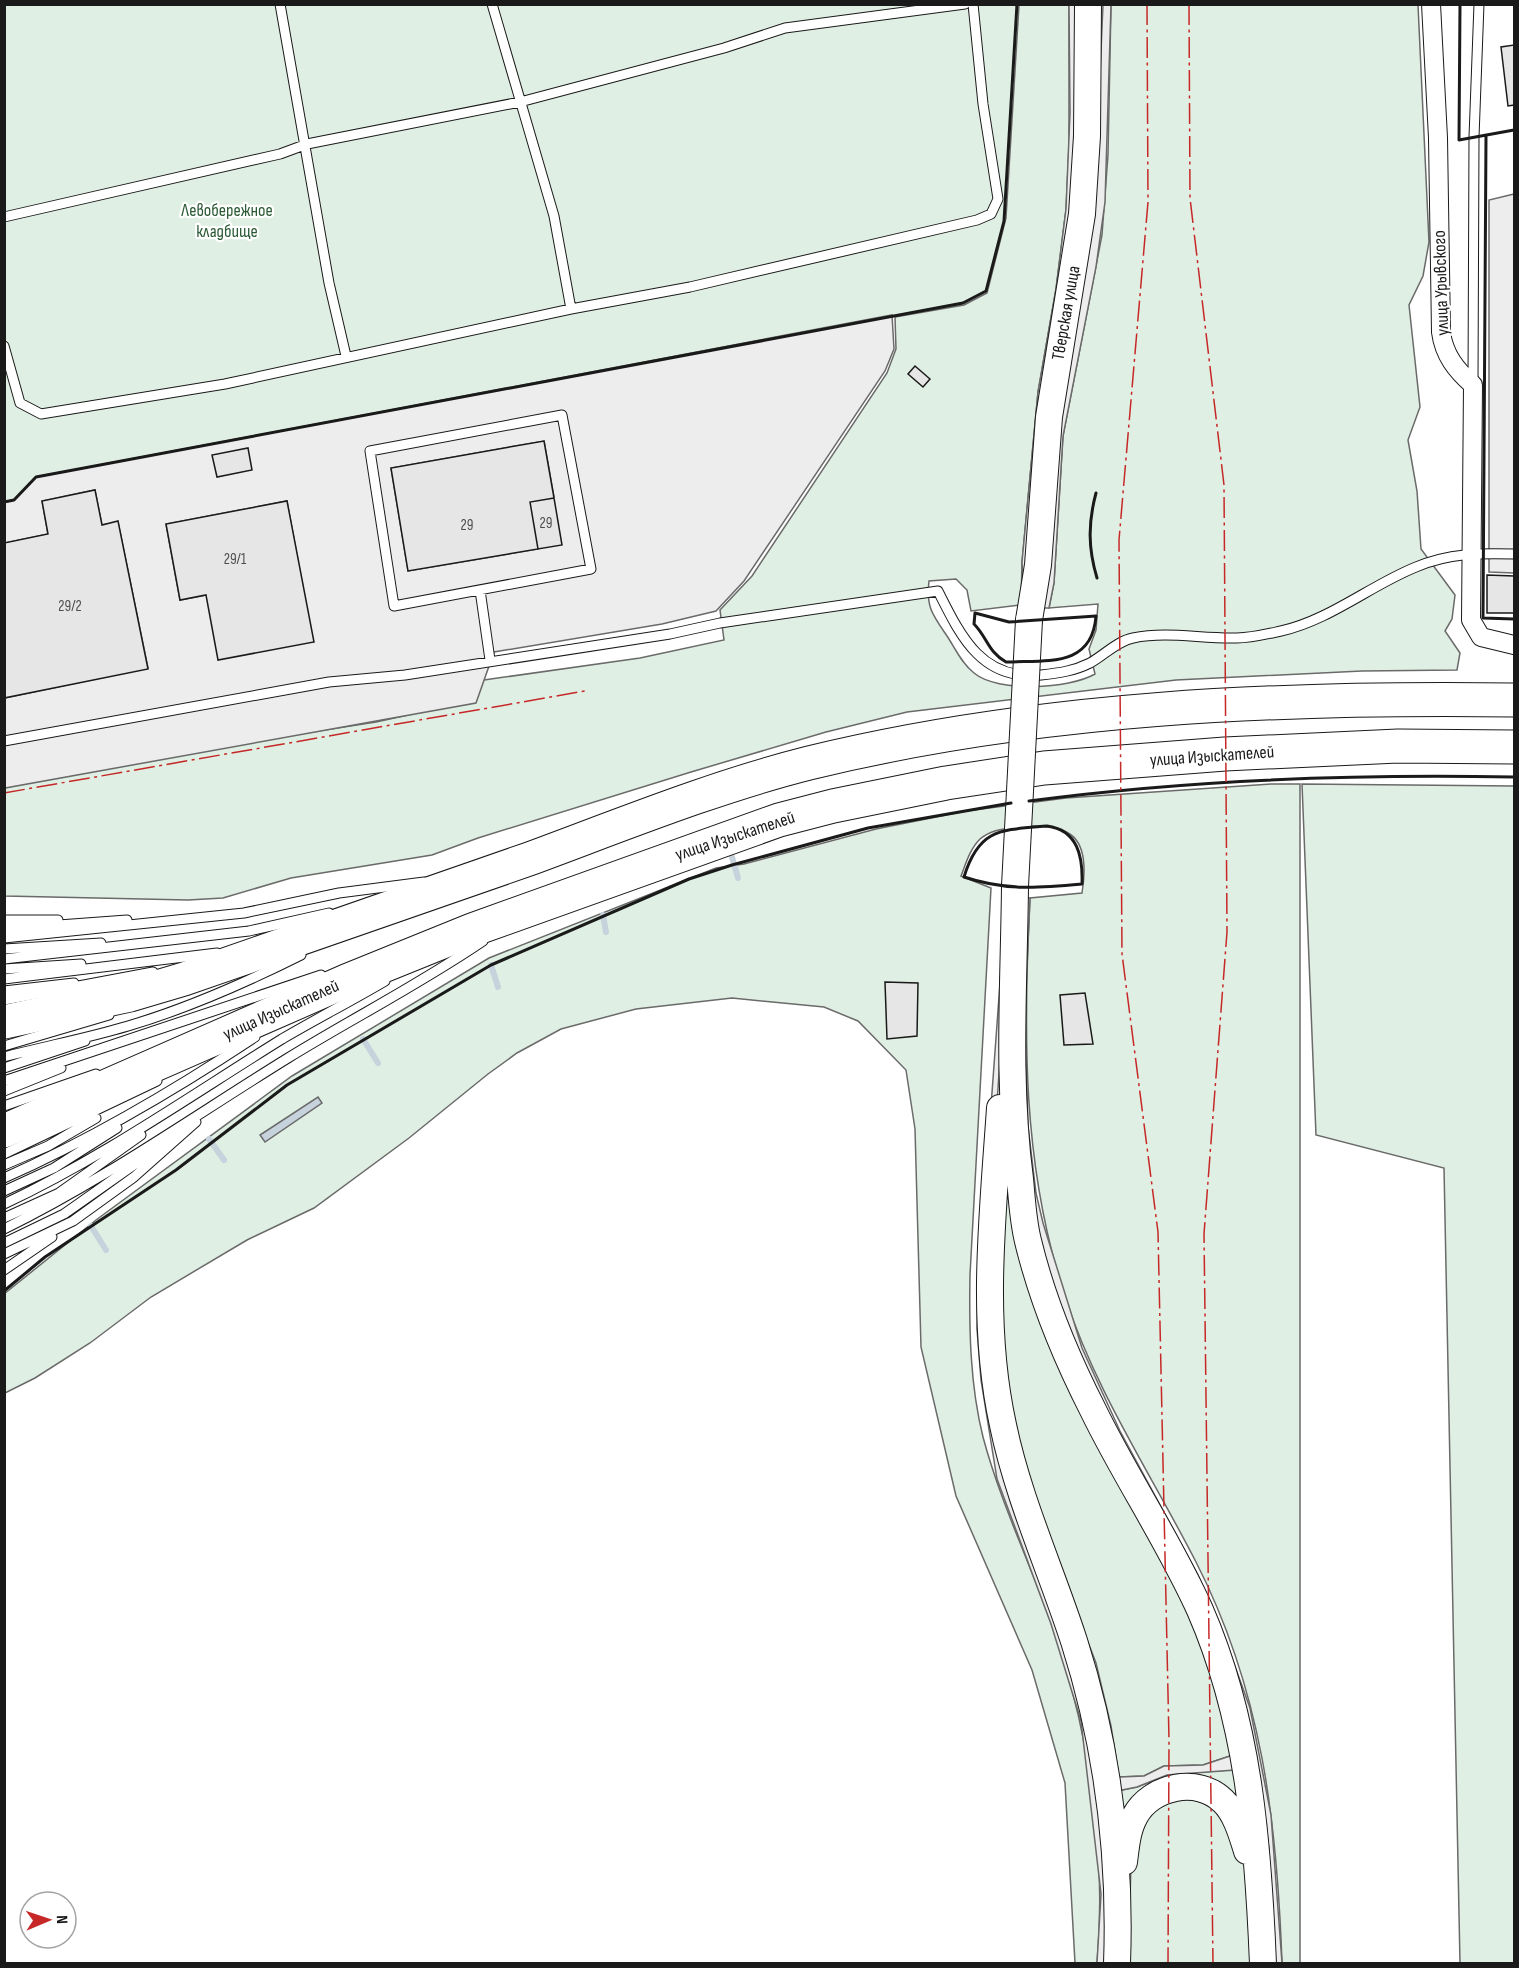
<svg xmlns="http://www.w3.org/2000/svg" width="1519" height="1968" font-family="'Sofia Sans Condensed',sans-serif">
<rect width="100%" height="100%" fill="#fff"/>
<path fill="#e0efe3" stroke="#6a6a6a" stroke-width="1.5" d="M4 5H1017L1004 221 986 291 963 303 36 477 14 500 5 502Z
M1019 5H1069V145L1066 209 1056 289 1038 392 1022 562 1021 605 971 611 967 590 956 579 929 581C926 607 932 614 947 636 955 648 962 664 974 673 998 693 1069 689 1095 674L1089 649 1096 630 1098 604 1049 608 1054 583 1063 436 1102 235 1108 155 1111 5H1418L1429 242 1423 276 1409 305 1420 407 1408 440 1417 491 1421 549 1455 595 1452 619 1445 631 1460 653 1457 670 1362 671 1176 680 907 712 826 732 691 772 478 838 432 855 291 878 223 898 188 900 5 896 4 787 208 748 376 722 462 703 477 681 640 658 724 640 720 610 752 576 887 373 896 349 895 317 964 305 987 293 1006 218Z
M1271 784H1300V1963H1282C1277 1821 1262 1691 1196 1562 1151 1474 1096 1392 1065 1297 1022 1166 1023 1034 1030 898L1082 893C1091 838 1072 821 1019 827 1004 829 992 829 980 839 970 849 966 863 961 876L991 888 970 1275C969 1329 970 1385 983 1437 1003 1512 1039 1581 1062 1655 1092 1751 1106 1863 1097 1963H1075L1065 1783 1032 1670 956 1496 921 1347 915 1129 906 1070 858 1021 824 1007 732 998 636 1009 561 1029 517 1053 488 1074 409 1138 314 1208 247 1240 151 1297 90 1343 35 1378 5 1393 4 1294 96 1220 292 1076 489 958 716 868 744 864 876 829 966 811 1066 798Z
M1302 784 1514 786V1963H1460L1444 1168 1316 1135Z
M1001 1155 1161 1552 1207 1658 1233 1755 1203 1765 1164 1766 1144 1776 1119 1777 1111 1726 1096 1663 1030 1491 1004 1395Z
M1240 1769 1249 1831 1218 1787 1124 1815 1117 1791 1137 1787 1167 1775Z
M1165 1796 1216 1803C1224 1818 1235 1833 1240 1848 1253 1886 1253 1924 1255 1963L1128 1964 1131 1865 1140 1825Z"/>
<path fill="#ededed" stroke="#6a6a6a" stroke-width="1.5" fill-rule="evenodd" d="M1069 5H1076L1077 155 1038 488 1023 581 1022 562 1038 392 1056 289 1066 209 1070 113Z
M1103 5H1111L1105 202 1096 267 1063 436 1054 583 1049 608H1043L1049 493 1094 210Z
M1514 194V573L1489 572V200Z
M892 315 894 349 885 371 744 581 716 611 662 624 494 652 476 703 5 788V698L148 668 118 522 102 525 95 490 42 501 48 534 5 543V502L14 500 36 477ZM544 441 554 497 530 502 538 549 408 571 391 468ZM287 501 313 642 206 595 180 600 166 524Z
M1023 898H1030L1025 1013 1028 1126 1036 1193 1043 1223 1082 1348 1120 1431 1198 1575 1223 1633 1250 1708 1271 1815 1282 1963H1274L1269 1849 1262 1797 1168 1535 1069 1333 1043 1253 1025 1166Z
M1002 956 1006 970 985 1281 1056 1615 1095 1769 1107 1891 1105 1963H1097L1101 1894 1081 1721 1051 1624 997 1479 981 1380 977 1329 978 1284Z
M1233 1755 1235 1770 1167 1775 1137 1787 1117 1791 1119 1777 1144 1776 1164 1766 1203 1765Z"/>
<path fill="#c6d2dc" stroke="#6a6a6a" stroke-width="1.5" d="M318 1097 322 1103 265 1142 260 1135Z"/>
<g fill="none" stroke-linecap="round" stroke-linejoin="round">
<path stroke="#c6d2dc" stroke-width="6" d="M732 857 738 878
M603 915 606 932
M491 965 498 987
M363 1039 378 1063
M209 1139 224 1160
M91 1226 106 1250"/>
</g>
<path fill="#e6e6e6" stroke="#1a1a1a" stroke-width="1.5" d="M1514 45V105L1508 106 1501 47Z
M915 366 930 379 923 387 908 374Z
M544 441 554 498 530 502 538 549 408 571 391 468Z
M248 448 252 470 217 477 212 455Z
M95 490 102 525 118 521 148 669 4 698V543L48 534 42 501Z
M554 498 562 545 538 549 530 502Z
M287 501 314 642 218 660 206 595 180 600 166 524Z
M1487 575 1514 576V613H1487Z
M885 982 918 983 917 1036 887 1039Z
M1085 993 1093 1044 1064 1045 1060 995Z"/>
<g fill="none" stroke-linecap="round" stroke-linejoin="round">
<g stroke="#1a1a1a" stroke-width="11">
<path id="lane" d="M280 4 329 283 346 356
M492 4 554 216 571 309
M4 217 280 154 307 144 520 102 724 48 785 28 965 4
M4 346 20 403 41 414 225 384 571 309 690 287 977 220 991 214 998 199 983 104 973 4
M1473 383 1474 137 1479 4
M562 415 591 569 394 606 370 451Z
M480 590 490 660
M4 741 329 682 405 675 670 634 720 623 938 591C961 637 982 681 1041 675 1059 673 1074 671 1090 663 1103 656 1117 641 1133 638 1167 631 1201 639 1237 638 1251 638 1267 634 1281 631 1330 620 1371 585 1416 567 1449 553 1480 553 1514 554
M4 920H58
M4 929 127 920
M4 938 244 913 339 893 424 882
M4 949 101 943
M4 959 249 931 329 913
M4 969 81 964
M4 979 217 953
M4 991 74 983
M4 1000 153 972
M4 1046 109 1015
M4 1057C46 1046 88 1038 128 1026 189 1008 245 983 301 955
M4 1068 85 1041
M4 1081 321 975
M4 1091 61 1068
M4 1106 96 1074
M4 1154 157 1081
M4 1165 48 1146 96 1118
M4 1178C92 1139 175 1090 255 1037
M4 1191 54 1168 117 1128
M4 1204C102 1158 190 1096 282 1039 316 1019 351 1001 385 981
M4 1218 59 1193 141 1135
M4 1229C104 1180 194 1116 288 1058 353 1018 420 984 483 941
M4 1243 64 1214 175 1136
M4 1254 73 1221 134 1177 196 1122
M4 1270 52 1237"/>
</g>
<g stroke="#1a1a1a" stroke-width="20">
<path id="street" d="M1431 4 1438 138 1441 332C1444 355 1456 370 1473 385L1471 620 1481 637 1514 645"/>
</g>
<g stroke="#1a1a1a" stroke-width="28">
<path id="secondary" d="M1029 620 1038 565 1049 417 1082 214 1087 136 1088 4
M1015 886C1014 984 1007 1081 1020 1179 1022 1200 1023 1221 1028 1241 1042 1299 1066 1357 1093 1410 1126 1478 1169 1541 1200 1610 1249 1722 1258 1842 1263 1964
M1000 1108C993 1213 980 1321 1003 1425 1018 1498 1051 1570 1074 1641 1107 1744 1121 1855 1117 1964
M1124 1862C1126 1847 1127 1830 1135 1816 1151 1786 1198 1776 1223 1801 1236 1813 1242 1835 1247 1851"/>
</g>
<g stroke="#1a1a1a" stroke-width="35">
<path id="highway" d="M4 1022 130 995 184 979C299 940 414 900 529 859 621 825 714 787 809 763 1039 707 1278 697 1514 700
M4 1131 346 981 472 930 779 820 833 806 946 783 1044 768 1225 754 1398 746 1514 747"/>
</g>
<use href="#lane" stroke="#fff" stroke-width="9"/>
<use href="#street" stroke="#fff" stroke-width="18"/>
<use href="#secondary" stroke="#fff" stroke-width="26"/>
<use href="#highway" stroke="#fff" stroke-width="33"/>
<g stroke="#1a1a1a" stroke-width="28" stroke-linecap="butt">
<path id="secondary-bridge" d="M1015 886 1029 620"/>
</g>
<use href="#secondary-bridge" stroke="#fff" stroke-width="26"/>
<path stroke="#1a1a1a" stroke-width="3" d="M1460 4 1459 140 1514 130
M1486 136 1483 618 1514 619
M1096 493C1088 523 1088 548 1097 578
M4 502 14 500 36 477 963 303 986 291 1004 221 1017 4
M975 613 1009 622 1096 616C1092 668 1047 660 1006 662 988 652 987 637 974 624Z
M1029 801C1187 780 1355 774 1514 777
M1047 826C1078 830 1083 857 1082 884 1039 888 1006 891 964 877 979 828 1001 830 1047 826Z
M4 1291 45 1257 176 1170 287 1085 491 965 689 879 732 865 868 828 1011 803"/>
<path stroke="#c62828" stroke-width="1.5" stroke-dasharray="21 4.5 3 4.5" stroke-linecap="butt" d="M1147 4 1148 202 1119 540 1122 954 1158 1232 1169 1740 1168 1964
M1189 4 1190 198 1224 485 1227 932 1204 1234 1213 1964
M4 793 585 691"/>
</g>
<g text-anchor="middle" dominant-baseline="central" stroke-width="4.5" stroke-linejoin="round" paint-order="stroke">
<g font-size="15" fill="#4d4d4d">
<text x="546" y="523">29</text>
<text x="467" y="525">29</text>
<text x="235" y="559">29/1</text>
<text x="70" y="606">29/2</text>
</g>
<g font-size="18" fill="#2b5a34" stroke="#fff">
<text x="227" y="210">Левобережное<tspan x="227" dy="21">кладбище</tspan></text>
</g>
<g font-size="18" fill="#1a1a1a" stroke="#fff">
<text transform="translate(1441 283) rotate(-92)">улица Урывского</text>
<text transform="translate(1066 313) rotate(-80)">Тверская улица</text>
<text transform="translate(1212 756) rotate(-4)">улица Изыскателей</text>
<text transform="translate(735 836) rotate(-18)">улица Изыскателей</text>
<text transform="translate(281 1010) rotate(-24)">улица Изыскателей</text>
</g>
</g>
<rect width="1519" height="1968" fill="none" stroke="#1a1a1a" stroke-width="12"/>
<g transform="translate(48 1920) rotate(88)"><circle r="28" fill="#ffffff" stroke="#a3a3a3" stroke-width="1.5"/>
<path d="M0-4.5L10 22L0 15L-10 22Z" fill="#c62828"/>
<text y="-9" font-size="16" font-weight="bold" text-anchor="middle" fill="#1a1a1a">N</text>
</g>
</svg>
